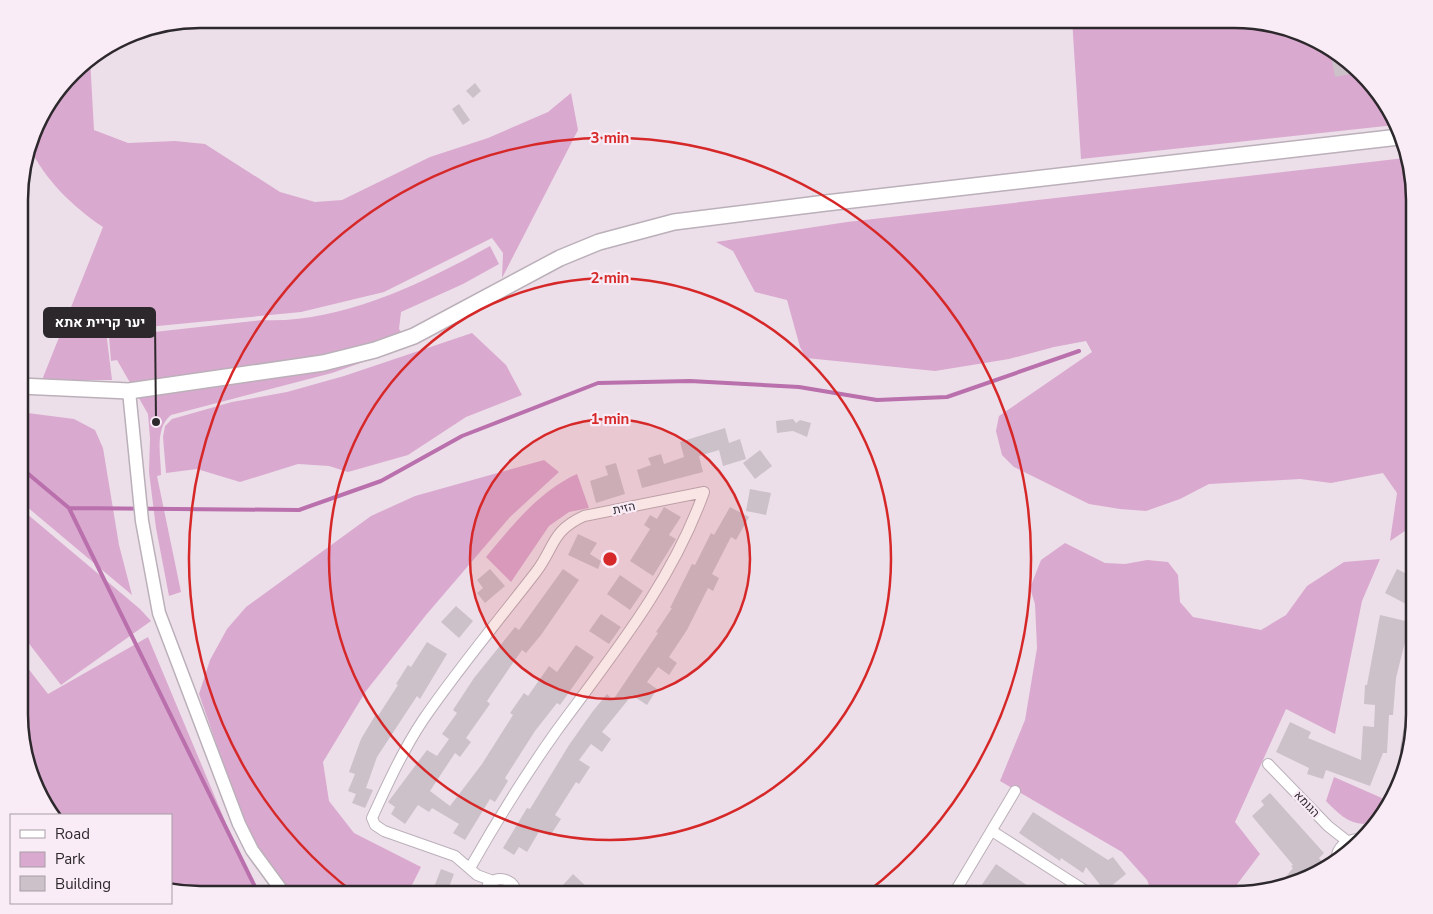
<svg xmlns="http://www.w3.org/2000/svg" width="1433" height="914" font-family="'Nunito Sans',Heebo,sans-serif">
<rect width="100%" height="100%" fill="#ecdfe9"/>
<path fill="#daa9cf" d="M1072 19H1234L1291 28 1334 49 1390 109 1395 125 1081 159Z
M90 58 94 130 128 143 175 141 205 144 280 192 315 202 342 200 430 157 488 138 548 112 571 93 578 130 502 278 503 253 492 238 384 292 301 312 106 331 112 380H42L103 227C73 207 44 179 29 146L38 119 80 64Z
M1405 158 1414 188V525L1390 541 1397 493 1383 473 1331 483 1300 479 1209 484 1180 499 1146 511 1120 509 1089 504 1014 467 1002 455 996 431 999 416 1092 352 1086 341 1054 347 1009 359 935 371 806 358 800 347 787 300 755 292 733 251 716 242 847 222Z
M490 246 499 264 463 284 401 312 399 329 405 338 400 349 332 373 171 415C154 429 161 456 161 475L157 476 181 592 169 596 156 528 149 472 150 438 148 414 117 360 111 361 109 337 262 320C339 324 424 283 490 246Z
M472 333 506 365 522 395 466 417 408 455 348 472 329 466 298 464 240 482 197 469 166 473 163 437 165 426 172 419 232 402 287 392 344 376Z
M20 412 74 419 95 430 103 448 119 545 132 595 20 501Z
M544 460 559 472 510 517 426 615 366 691 323 762 329 801 354 833 421 867 407 895H294L261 854 237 803 199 694 210 660 227 629 246 607 371 516 415 496Z
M577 474 589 508 569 512 549 526 511 582 486 557C512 526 539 491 577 474Z
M20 508 140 609 151 621 61 685 20 632Z
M1065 543 1105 563 1125 564 1147 560 1168 562 1178 575 1180 602 1193 617 1261 630 1286 615 1307 586 1344 562 1380 559 1362 601 1335 734 1286 709 1235 822 1260 854 1229 895H1153L1147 880 1122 852 1000 781 1025 720 1037 648 1035 604 1030 588 1041 560Z
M148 637 256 895H199L171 891V815H52L43 805 20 738V658L48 694Z
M1334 777 1384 799 1375 815 1364 824C1347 823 1338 813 1326 801Z"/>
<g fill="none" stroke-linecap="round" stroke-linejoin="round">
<path stroke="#b970ac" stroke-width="4" d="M20 467 69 508 259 895
M69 508 299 510 381 481 462 436 598 383 690 381 799 387 877 400 947 397 1079 351"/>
</g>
<path fill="#ccc0c9" d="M1331 48 1341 66H1349L1351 74 1335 77 1330 49Z
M475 83 481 91 473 98 466 91Z
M459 104 470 120 463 125 452 109Z
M793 419 796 423 800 420 811 423 807 437 793 431 777 433 776 421Z
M725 428 729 443 740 439 746 459 723 466 719 450 699 456 703 472 642 488 637 470 651 465 648 458 661 454 664 464 684 457 680 442Z
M760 450 772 466 755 479 743 463Z
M616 463 625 494 596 503 590 481 608 475 605 466Z
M750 489 771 493 766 515 746 511Z
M664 507 681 517 669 535 676 539 653 576 630 561 650 529 644 525 650 515 657 519Z
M730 507 749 517 736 540 731 537 712 574 719 578 713 591 708 588 687 630 669 657 677 663 669 675 658 667 647 682 657 689 647 705 632 695 602 732 611 739 602 752 591 744 579 760 590 767 579 784 576 782 555 815 561 819 550 836 540 830 527 852 519 847 514 855 503 848 527 808 530 809 569 745 593 711 607 694 613 700 658 633 656 632 672 608H670L692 564 695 565 711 533 714 535Z
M578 534 597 543 590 554 601 561 598 569 568 555Z
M490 569 505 586 485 603 477 593 483 588 477 580Z
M563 569 579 580 541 635 526 653 522 650 508 670 487 701 490 704 466 738 471 742 460 757 455 753 430 791 450 806 482 764 513 715 510 713 524 693 528 696 549 666 557 672 576 645 594 657 560 705 557 703 535 731 505 778 508 781 495 802 490 799 465 840 453 833 459 824 432 808 429 812 418 805 405 824 391 814 395 807 388 802 427 750 437 756 449 739 442 734 457 713 453 710 474 678 515 627 519 630Z
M1397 569 1411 576 1409 580 1414 583V599L1410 606 1385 593Z
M620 575 643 591 630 610 607 594Z
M456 606 473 621 459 638 441 622Z
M601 614 621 627 609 644 589 631Z
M1380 615 1410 622 1396 678 1393 715H1389L1387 753H1383L1370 786 1326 770 1323 779 1307 774 1309 768 1276 752 1290 722 1311 732 1308 738 1361 760 1363 726 1374 727 1375 705 1364 704 1365 685H1367Z
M427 642 447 654 420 699 417 696 377 757 366 788 373 790 365 808 352 803 356 794 348 791 355 774 349 772 361 739 376 714 378 716 398 685 396 684 408 665 411 667Z
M1270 793 1324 853 1319 858 1325 865 1316 874 1279 885 1293 868 1291 866 1293 865 1252 816 1264 805 1261 801Z
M1033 812 1108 860 1113 857 1126 874 1105 891 1086 867 1083 873 1061 858 1060 861 1019 833Z
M996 864 1015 877 1041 895H994L981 886Z
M441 869 454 874 446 895H431Z
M573 874 589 889 583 895H554Z"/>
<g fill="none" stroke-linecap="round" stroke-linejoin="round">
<g stroke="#bbb0b9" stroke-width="12">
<path id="minor" d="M1406 751 1414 702
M1268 764 1328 826 1347 841
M992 831 1092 895
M1336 860C1337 847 1346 840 1358 839
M470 868C496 822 524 777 555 733 612 655 671 584 704 492L584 516C551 531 555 547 536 572 498 621 458 669 423 720 403 750 387 785 372 818L375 825 384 831 455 856 477 875 493 881
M483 895 489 883C501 875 515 880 517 895
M953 895 1015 791"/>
</g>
<g stroke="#bbb0b9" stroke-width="15">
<path id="tertiary" d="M129 391 142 521 159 613 239 824 252 850 285 895"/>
</g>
<g stroke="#bbb0b9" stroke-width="18">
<path id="secondary" d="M20 386 129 391 323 363 375 350 414 336 560 258 599 242 674 222 826 203 1399 137"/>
</g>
<use href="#minor" stroke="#fff" stroke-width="10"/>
<use href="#tertiary" stroke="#fff" stroke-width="12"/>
<use href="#secondary" stroke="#fff" stroke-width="15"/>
</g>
<circle cx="610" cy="559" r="140" fill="#d62828" fill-opacity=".12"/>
<g fill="none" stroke="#d62828" stroke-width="2.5">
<circle cx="610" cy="559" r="140"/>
<circle cx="610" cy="559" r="281"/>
<path d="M354 893A421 421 0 1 1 866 893"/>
</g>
<g text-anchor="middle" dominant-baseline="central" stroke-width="4.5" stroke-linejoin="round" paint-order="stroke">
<g font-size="12" fill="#2d282c" stroke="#f9ecf6">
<text transform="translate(624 508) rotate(-12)">הזית</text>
<text transform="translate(1307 804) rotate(46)">הגומא</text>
</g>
</g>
<path d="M0 0H1433V914H0ZM200 28H1234A172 172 0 0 1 1406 200V714A172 172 0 0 1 1234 886H200A172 172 0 0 1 28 714V200A172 172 0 0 1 200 28Z" fill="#f9ecf6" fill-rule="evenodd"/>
<path fill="none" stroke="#2d282c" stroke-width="2.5" d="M200 28H1234A172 172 0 0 1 1406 200V714A172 172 0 0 1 1234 886H200A172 172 0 0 1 28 714V200A172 172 0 0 1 200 28Z"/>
<circle cx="610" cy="559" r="8" fill="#d62828" stroke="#f9ecf6" stroke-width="2.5"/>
<g font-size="15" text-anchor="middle" font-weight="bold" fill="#d62828" stroke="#f9ecf6" stroke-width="4.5" stroke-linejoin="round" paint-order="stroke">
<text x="610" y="143">3 min</text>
<text x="610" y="283">2 min</text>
<text x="610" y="424">1 min</text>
</g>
<path fill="none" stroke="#2d282c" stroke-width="2" d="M156 422L155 322"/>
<circle fill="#2d282c" stroke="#f9ecf6" stroke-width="2" cx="156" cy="422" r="5"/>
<rect fill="#2d282c" stroke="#2d282c" stroke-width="2" x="44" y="308" width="111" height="29" rx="5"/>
<g font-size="14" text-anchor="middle" font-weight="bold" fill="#fff">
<text x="100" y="327">יער קריית אתא</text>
</g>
<rect x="10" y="814" width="162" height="90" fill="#f9ecf6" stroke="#a79ea5"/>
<rect x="20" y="830" width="25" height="8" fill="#ffffff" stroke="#a79ea5"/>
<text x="55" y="839" font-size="15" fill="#2d282c">Road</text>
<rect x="20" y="852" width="25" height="15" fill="#daa9cf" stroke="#a79ea5"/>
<text x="55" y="864" font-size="15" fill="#2d282c">Park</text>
<rect x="20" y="876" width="25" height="15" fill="#ccc0c9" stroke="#a79ea5"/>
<text x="55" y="889" font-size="15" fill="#2d282c">Building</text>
</svg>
